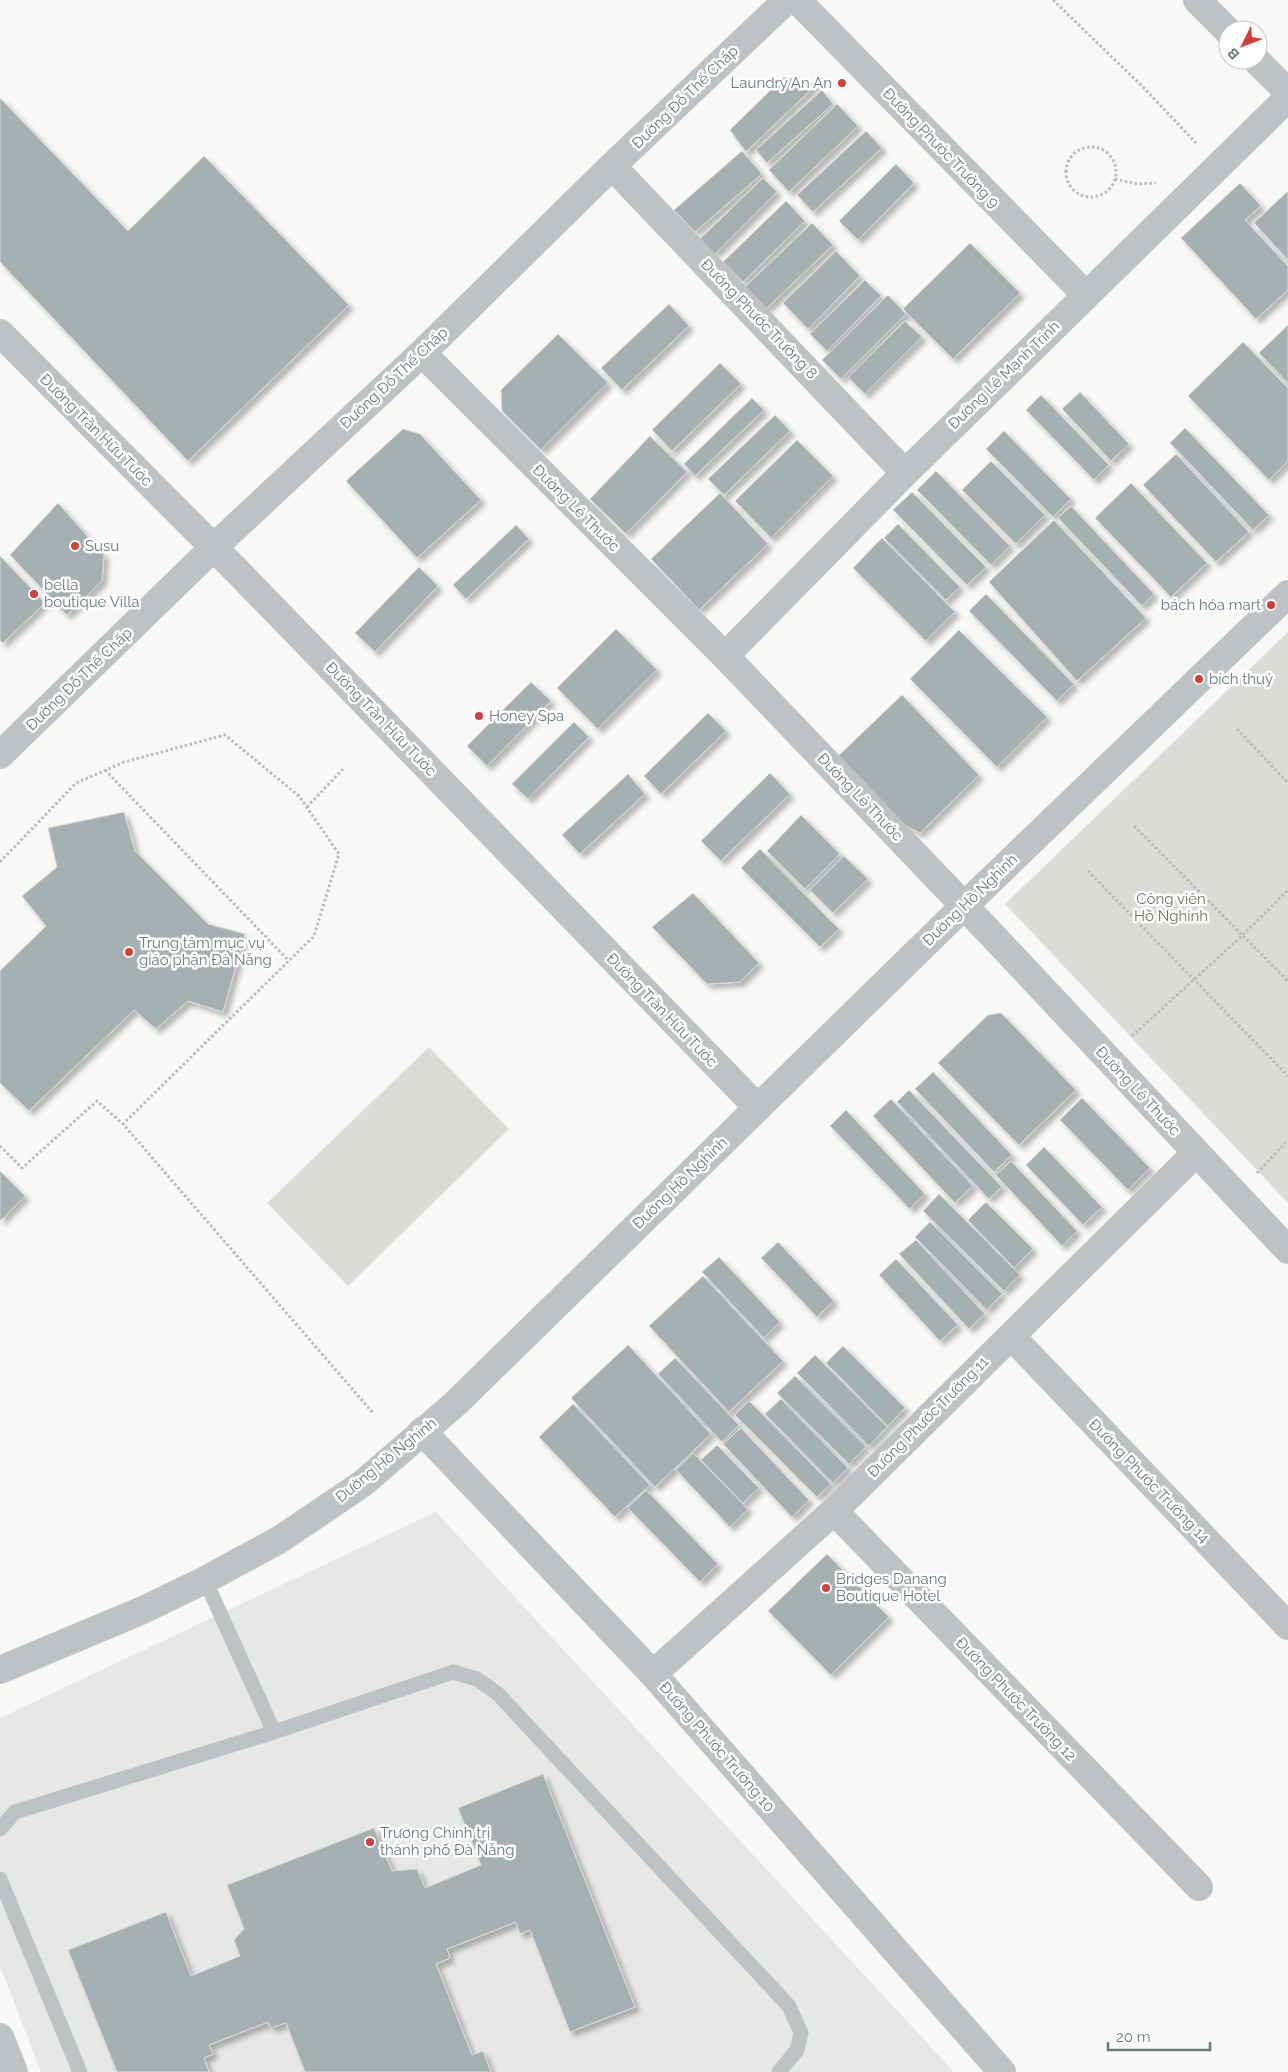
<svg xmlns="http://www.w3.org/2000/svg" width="1288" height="2072" font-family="Raleway,sans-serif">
<defs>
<filter id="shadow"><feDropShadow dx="4.5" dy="4.5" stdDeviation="2.5" flood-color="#0004"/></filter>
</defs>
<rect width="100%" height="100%" fill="#f8f8f6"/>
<path fill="#e6e8e6" d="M436 1512 954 2072H41L0 1966V1718Z"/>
<path fill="#d9ddd6" d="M1288 632V1203L1005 904Z
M429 1047 509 1129 348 1286 267 1203Z"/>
<path fill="#a5b0b2" stroke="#dadad8" filter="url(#shadow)" d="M784 77 817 84 746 152 730 130Z
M822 90 833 104 767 163 756 150Z
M0 98 128 231 204 156 349 305 188 461 0 262Z
M837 104 858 126 789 192 769 170Z
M866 131 882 148 813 212 797 195Z
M742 151 762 174 695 232 674 210Z
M896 164 914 183 858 240 839 221Z
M763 178 777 192 715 254 700 239Z
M1240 183 1261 206 1245 220 1288 266V290L1256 319 1181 238Z
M1288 191V260L1254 223Z
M786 201 805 221 743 282 723 262Z
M812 223 833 245 766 309 745 287Z
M970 243 1020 293 953 359 903 309Z
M836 251 860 276 808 329 783 303Z
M865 280 881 296 827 351 810 334Z
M888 295 906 314 841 379 822 360Z
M669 304 689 326 622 390 601 368Z
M905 321 922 337 865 394 848 377Z
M1288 325V383L1259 353Z
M558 334 608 383 541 450 502 411 501 390Z
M1243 342 1288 388V461L1269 480 1188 396Z
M720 363 741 384 672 451 652 430Z
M1080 392 1129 444 1111 461 1062 409Z
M1041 395 1109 465 1094 480 1026 410Z
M752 398 764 410 695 476 684 464Z
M775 415 790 431 724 495 708 479Z
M1185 428 1269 515 1253 530 1170 443Z
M403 429 420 434 481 500 417 558 346 481Z
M1004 431 1071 499 1053 517 986 449Z
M650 436 687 472 626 534 590 499Z
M797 440 833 476 771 538 735 501Z
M1176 454 1249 532 1216 562 1143 485Z
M991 461 1045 515 1016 544 962 490Z
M936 471 1010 546 991 565 917 490Z
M1131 483 1207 563 1171 597 1095 518Z
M912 492 986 567 967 585 893 510Z
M720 493 768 544 699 610 651 559Z
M58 503 104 555 102 581 67 615 10 555Z
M1071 506 1154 594 1142 606 1058 518Z
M1054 520 1146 618 1077 681 989 582Z
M898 524 960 587 946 600 884 538Z
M516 525 529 539 466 599 453 585Z
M882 538 955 612 926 641 853 568Z
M0 556 45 603 3 643 0 640Z
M419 567 438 586 375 652 355 633Z
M986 594 1074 684 1057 701 969 611Z
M616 629 657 670 598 729 557 688Z
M959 630 1047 717 997 767 910 679Z
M531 682 551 701 487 766 467 746Z
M902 695 979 775 920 833 890 818 834 760Z
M708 713 726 731 661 794 644 776Z
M574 722 589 737 528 799 512 784Z
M770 773 790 794 721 861 701 841Z
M628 774 645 794 580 854 562 835Z
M124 812 135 851 208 924 245 934 223 1012 188 1001 156 1029 134 1010 29 1111 0 1083V971L46 926 22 896 57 867 48 828Z
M801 815 840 854 805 889 767 851Z
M760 849 839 929 820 947 741 868Z
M844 856 868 879 833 913 810 890Z
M693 893 759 963 740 982 707 984 652 927Z
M1001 1013 1076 1090 1019 1145 938 1063 988 1015Z
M933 1072 1012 1155 994 1172 915 1089Z
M909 1090 1002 1187 989 1199 897 1102Z
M1082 1098 1150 1168 1128 1190 1060 1120Z
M891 1099 973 1186 955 1203 873 1116Z
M846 1110 925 1194 910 1209 830 1126Z
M1044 1147 1102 1207 1083 1225 1026 1165Z
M1011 1161 1077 1231 1062 1246 996 1175Z
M0 1171 25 1196 0 1221Z
M939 1194 1020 1275 1004 1291 923 1211Z
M986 1202 1033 1249 1014 1268 968 1220Z
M930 1222 1002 1294 987 1310 915 1237Z
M916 1240 985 1314 969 1329 899 1254Z
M778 1242 834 1301 817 1317 761 1258Z
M719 1257 780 1322 764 1338 702 1272Z
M896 1259 958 1325 940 1341 879 1275Z
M703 1276 783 1361 729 1412 649 1326Z
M628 1345 711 1434 655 1487 571 1398Z
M843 1346 905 1408 888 1426 826 1363Z
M815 1355 887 1427 869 1446 797 1373Z
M675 1358 739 1425 722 1442 658 1374Z
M795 1376 866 1447 849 1464 777 1393Z
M781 1399 848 1468 833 1483 765 1414Z
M749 1401 831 1484 817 1497 735 1415Z
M573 1404 650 1485 615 1517 539 1437Z
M741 1428 809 1500 792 1517 723 1444Z
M717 1445 759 1488 743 1503 701 1460Z
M693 1453 748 1509 730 1527 676 1470Z
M646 1490 718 1564 700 1582 628 1508Z
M827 1554 889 1617 831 1675 768 1611Z
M543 1774 635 2007 570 2032 530 1930 520 1934 516 1922 447 1949 450 1958 436 1964 472 2055 483 2051 491 2072H305L286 2023 271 2028 268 2022 209 2045 213 2054 204 2058 209 2072H117L68 1950 166 1912 191 1976 240 1956 234 1940 244 1929 227 1885 374 1828 392 1871 417 1869 425 1888 481 1865 458 1808Z"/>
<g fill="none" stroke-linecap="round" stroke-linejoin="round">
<path stroke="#b8bcbe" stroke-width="3" stroke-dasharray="2.5 2.5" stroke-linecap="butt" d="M1053 0 1143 87 1196 143
M1066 172a25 25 0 1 1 50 0a25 25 0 1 1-50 0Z
M1115 179 1137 184 1156 183
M1237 729 1288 783
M105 770 289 961
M307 807 343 769
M1134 826 1288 981
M0 862 76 783 124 762 225 735 299 796 339 854 314 936 123 1124
M1088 871 1288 1076
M1132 1036 1243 935 1288 890
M0 1146 22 1168 97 1101 123 1124 373 1413
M1257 1173 1288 1140"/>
<path stroke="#bdc3c5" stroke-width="15" d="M205 1580 274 1732
M0 1829 15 1812 274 1732 453 1672 477 1679 498 1694 789 2006 801 2033 797 2050 779 2072
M0 1879 80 2072"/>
<path stroke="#bdc3c5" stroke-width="28" d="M797 0 1086 295
M1197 0 1228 31
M1256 60 1288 92
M612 166 905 473
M0 333 238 572 758 1108
M422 353 725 656 992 935 1288 1250
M725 656 905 473 1288 98
M0 755 213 548 422 353 612 166 787 0
M1011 1336 1288 1626
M422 1431 653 1674 1002 2072
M834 1511 1199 1887
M653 1674 834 1511 1196 1153
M0 2037 14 2072"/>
<path stroke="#bdc3c5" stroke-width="28" d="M0 1670 143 1610 205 1580 279 1540 362 1484 455 1404 964 906 1288 594"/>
</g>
<g fill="#d53e39" stroke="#fff" stroke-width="2">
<circle cx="842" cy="83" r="5"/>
<circle cx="75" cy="546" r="5"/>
<circle cx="34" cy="594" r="5"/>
<circle cx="1271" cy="605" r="5"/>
<circle cx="1199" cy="679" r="5"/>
<circle cx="479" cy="716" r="5"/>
<circle cx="129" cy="952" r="5"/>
<circle cx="826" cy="1588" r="5"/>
<circle cx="370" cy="1842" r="5"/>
</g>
<g text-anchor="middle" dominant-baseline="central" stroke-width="5" stroke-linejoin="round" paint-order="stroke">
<g font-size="15" fill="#66797e" stroke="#fff" text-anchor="start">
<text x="832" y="83" text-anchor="end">Laundry An An</text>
<text x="85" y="546">Susu</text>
<text x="44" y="585">bella<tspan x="44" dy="17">boutique Villa</tspan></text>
<text x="1261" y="605" text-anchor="end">bách hóa mart</text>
<text x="1209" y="679">bích thuỷ</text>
<text x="489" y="716">Honey Spa</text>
<text x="139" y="943">Trung tâm mục vụ<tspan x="139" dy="17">giáo phận Đà Nẵng</tspan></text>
<text x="836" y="1579">Bridges Danang<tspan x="836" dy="17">Boutique Hotel</tspan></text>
<text x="380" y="1833">Trường Chính trị<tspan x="380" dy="17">thành phố Đà Nẵng</tspan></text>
</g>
<g font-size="15" fill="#66797e" stroke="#fff">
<text transform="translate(685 97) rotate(-44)">Đường Đỗ Thế Chấp</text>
<text transform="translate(941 148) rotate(46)">Đường Phước Trường 9</text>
<text transform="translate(759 319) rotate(46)">Đường Phước Trường 8</text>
<text transform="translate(1004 375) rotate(-44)">Đường Lê Mạnh Trinh</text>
<text transform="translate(394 378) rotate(-43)">Đường Đỗ Thế Chấp</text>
<text transform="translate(96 430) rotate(45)">Đường Trần Hữu Tước</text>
<text transform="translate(576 508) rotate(45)">Đường Lê Thước</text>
<text transform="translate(79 679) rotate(-44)">Đường Đỗ Thế Chấp</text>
<text transform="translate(381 719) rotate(46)">Đường Trần Hữu Tước</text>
<text transform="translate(860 797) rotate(46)">Đường Lê Thước</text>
<text transform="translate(970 900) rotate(-44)">Đường Hồ Nghinh</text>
<text transform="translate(662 1010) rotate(46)">Đường Trần Hữu Tước</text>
<text transform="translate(1138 1091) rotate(47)">Đường Lê Thước</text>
<text transform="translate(680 1183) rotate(-44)">Đường Hồ Nghinh</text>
<text transform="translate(928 1417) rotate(-45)">Đường Phước Trường 11</text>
<text transform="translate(386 1460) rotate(-39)">Đường Hồ Nghinh</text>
<text transform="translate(1149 1481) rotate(46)">Đường Phước Trường 14</text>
<text transform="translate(1016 1699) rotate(46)">Đường Phước Trường 12</text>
<text transform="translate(717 1747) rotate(49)">Đường Phước Trường 10</text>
</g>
<g font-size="15" fill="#6b7764" stroke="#fff">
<text x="1171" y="899">Công viên<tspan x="1171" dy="17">Hồ Nghinh</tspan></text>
</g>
</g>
<g transform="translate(1243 45) rotate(228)"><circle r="24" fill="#ffffff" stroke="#c2c9cb"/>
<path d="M0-4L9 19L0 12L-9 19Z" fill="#d53e39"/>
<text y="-8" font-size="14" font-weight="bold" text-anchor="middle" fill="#66797e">B</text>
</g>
<path d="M1108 2042v8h102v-8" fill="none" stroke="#66797e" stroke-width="2.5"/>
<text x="1116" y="2042" font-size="15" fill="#66797e" stroke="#ffffff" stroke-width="4" paint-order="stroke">20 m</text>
</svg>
